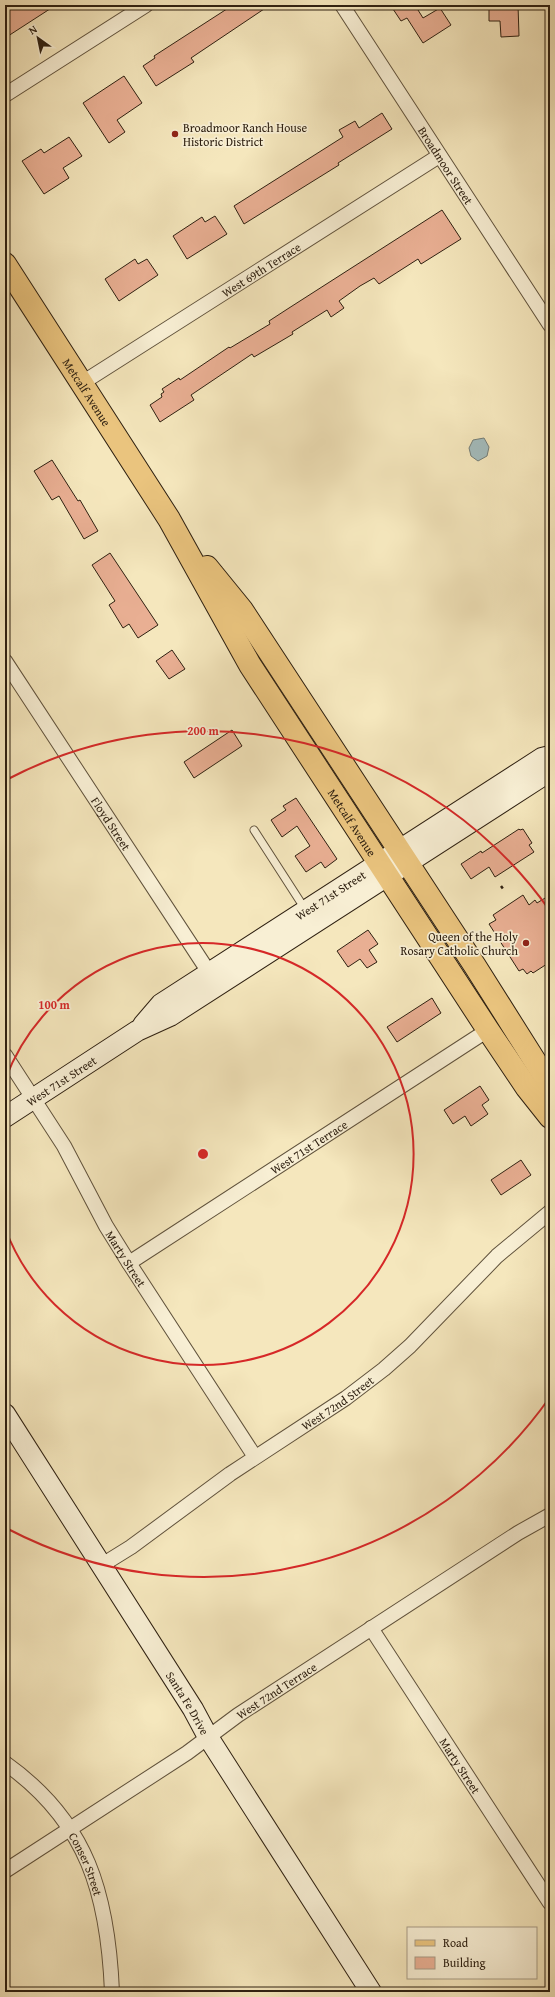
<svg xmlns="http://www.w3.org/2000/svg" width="555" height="1997" font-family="'Gentium Book Plus',serif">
<rect width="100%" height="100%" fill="#f5e7bd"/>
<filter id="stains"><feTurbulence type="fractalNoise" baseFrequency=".005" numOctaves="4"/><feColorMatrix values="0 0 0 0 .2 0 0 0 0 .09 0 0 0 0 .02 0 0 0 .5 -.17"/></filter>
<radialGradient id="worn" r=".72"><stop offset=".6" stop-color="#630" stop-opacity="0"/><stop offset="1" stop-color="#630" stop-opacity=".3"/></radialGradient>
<path fill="#a3bcbd" stroke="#747e78" d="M484 438 489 447 487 456 478 461 471 456 469 448 473 440Z"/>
<path fill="#e9af93" stroke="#2e2011" d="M16 5H56L5 38V12Z
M233 5H270L191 58 194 62 156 86 143 66 155 58 154 56Z
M399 5H426L418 10 423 18 440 8 451 25 423 43 407 18 401 21 393 9Z
M502 5H518L519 36 501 37 500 21H489V8H502Z
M124 76 142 103 117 120 125 132 109 143 83 103Z
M382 113 392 129 338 163 339 165 244 224 234 206 343 137 339 130 355 121 359 128Z
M69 137 82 156 63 168 69 178 44 194 22 161 41 149 44 153Z
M442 210 461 239 421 264 418 259 379 284 374 278 360 286 339 301 344 308 331 317 327 310 292 332 293 334 254 357 252 354 191 395 194 400 160 422 150 405 162 397 161 394 164 392 162 389 179 378 180 380 229 347 230 348 270 324 269 321 289 308Z
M215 216 227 234 187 259 173 236 202 217 205 222Z
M135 259 138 264 147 259 158 275 119 301 105 279Z
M52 460 78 501 80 500 98 531 84 539 59 496 52 500 34 471Z
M110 553 158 625 138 638 129 624 123 628 109 605 115 601 92 565Z
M172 650 185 669 169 679 156 661Z
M232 730 242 746 194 778 184 762Z
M296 798 337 859 325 868 321 862 306 872 295 856 310 846 297 826 282 837 271 820 286 810 283 806Z
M519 829 520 830 523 829 532 843 529 845 534 852 495 877 489 867 471 879 461 864 481 851 482 853Z
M523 895 529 905 535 900 537 903 550 895V962L533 973 531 971 527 974 523 969 519 971 489 924 496 920 493 915Z
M368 930 378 944 369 950 377 962 367 968 360 959 348 967 337 951Z
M432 998 441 1013 397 1042 387 1027Z
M480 1086 489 1100 482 1105 488 1114 471 1126 465 1116 453 1124 444 1110Z
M521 1160 531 1175 501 1195 491 1180Z"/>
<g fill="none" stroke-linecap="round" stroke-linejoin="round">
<g stroke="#60523c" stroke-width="9">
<path id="lane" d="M254 830 305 909"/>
</g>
<g stroke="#60523c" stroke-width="16">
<g id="street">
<path id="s1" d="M342 5 550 325"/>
<path d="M5 95 146 5"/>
<path id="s2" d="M82 383 439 156"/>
<path id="s3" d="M5 661 214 980"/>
<path id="s4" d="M5 1055 64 1146 106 1226 129 1263 255 1457"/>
<path id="s5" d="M129 1263 488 1030"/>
<path id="s6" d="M102 1565 131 1547 230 1474 346 1398 384 1369 410 1346 497 1256 550 1212"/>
<path id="s7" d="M371 1628 550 1903"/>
<path id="s8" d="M5 1763C88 1822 108 1895 112 1992"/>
<path id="s9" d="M5 1871 187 1753 238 1715 518 1533 550 1515"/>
</g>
</g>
<g stroke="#2e2011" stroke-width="22">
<g id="secondary">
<path id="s10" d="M143 1025 161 1004 542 758 550 756"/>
<path id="s11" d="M5 1117 137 1031 170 1016 550 771"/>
<path id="s12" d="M5 1414 193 1709 208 1737 371 1992"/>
</g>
</g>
<g stroke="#2e2011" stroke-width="24">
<g id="primary">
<path id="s13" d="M5 264 169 519 250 665 488 1030 527 1088 550 1117"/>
<path d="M207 567 242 610 475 966 550 1085"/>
</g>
</g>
<path stroke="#2e2011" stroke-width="2.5" stroke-dasharray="3 2" stroke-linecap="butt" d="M501 886 504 890"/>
<use href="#lane" stroke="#f8efd4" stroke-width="7"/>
<use href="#street" stroke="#f8efd4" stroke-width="14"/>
<use href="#secondary" stroke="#f8efd4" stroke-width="20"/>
<use href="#primary" stroke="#eac47e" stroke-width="22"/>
</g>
<g fill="none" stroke="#d62828" stroke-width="2">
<path d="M5 1080A211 211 0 1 1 5 1228"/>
<path d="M550 1397A423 423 0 0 1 8 1529M8 779A423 423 0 0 1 550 911"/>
</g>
<g fill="#8f2418" stroke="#f8efd4" stroke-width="1.5">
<circle cx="175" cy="134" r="4"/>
<circle cx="526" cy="943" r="4"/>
</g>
<g text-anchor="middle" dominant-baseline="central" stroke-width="3.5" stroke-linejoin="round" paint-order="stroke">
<g font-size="12" fill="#2e2011" stroke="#f8efd4" text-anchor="start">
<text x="183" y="127">Broadmoor Ranch House<tspan x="183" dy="14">Historic District</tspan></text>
<text x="518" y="936" text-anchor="end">Queen of the Holy<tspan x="518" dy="14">Rosary Catholic Church</tspan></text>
</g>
<g font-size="12" fill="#2e2011" stroke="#f8efd4">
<text stroke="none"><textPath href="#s1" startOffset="191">Broadmoor Street</textPath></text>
<text stroke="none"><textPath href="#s2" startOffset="212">West 69th Terrace</textPath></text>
<text stroke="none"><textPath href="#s13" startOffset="152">Metcalf Avenue</textPath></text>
<text stroke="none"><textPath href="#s13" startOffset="658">Metcalf Avenue</textPath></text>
<text stroke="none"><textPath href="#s3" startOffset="194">Floyd Street</textPath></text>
<text stroke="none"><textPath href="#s10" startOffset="229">West 71st Street</textPath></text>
<text stroke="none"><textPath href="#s11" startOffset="67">West 71st Street</textPath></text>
<text stroke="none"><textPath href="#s5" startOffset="214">West 71st Terrace</textPath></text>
<text stroke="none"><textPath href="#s4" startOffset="237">Marty Street</textPath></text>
<text stroke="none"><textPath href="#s6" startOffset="286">West 72nd Street</textPath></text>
<text stroke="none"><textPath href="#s9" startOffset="326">West 72nd Terrace</textPath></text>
<text stroke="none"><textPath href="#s12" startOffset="342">Santa Fe Drive</textPath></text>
<text stroke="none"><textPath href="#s7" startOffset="164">Marty Street</textPath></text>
<text stroke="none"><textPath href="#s8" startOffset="132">Conser Street</textPath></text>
</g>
</g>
<circle cx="203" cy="1154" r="6" fill="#d62828" stroke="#f8efd4" stroke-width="2"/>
<g font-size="12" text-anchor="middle" font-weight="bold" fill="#d62828" stroke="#f8efd4" stroke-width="3.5" stroke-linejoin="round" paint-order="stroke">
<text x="203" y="735">200 m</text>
<text x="54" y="1009">100 m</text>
</g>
<rect width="555" height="1997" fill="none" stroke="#f5e7bd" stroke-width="20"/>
<rect x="6" y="6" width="543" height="1985" fill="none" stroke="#2e2011" stroke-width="2"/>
<rect x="10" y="10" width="535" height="1977" fill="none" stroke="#2e2011"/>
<rect x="407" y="1927" width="130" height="52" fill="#f8efd4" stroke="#a79c86"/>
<rect x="415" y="1940" width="20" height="6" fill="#eac47e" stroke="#a79c86"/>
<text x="443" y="1947" font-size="12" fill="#2e2011">Road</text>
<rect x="415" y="1957" width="20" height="12" fill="#e9af93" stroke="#a79c86"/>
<text x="443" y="1967" font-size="12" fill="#2e2011">Building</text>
<g transform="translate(38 38) rotate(327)" stroke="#f8efd4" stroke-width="3" paint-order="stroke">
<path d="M0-3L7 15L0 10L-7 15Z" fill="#2e2011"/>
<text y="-6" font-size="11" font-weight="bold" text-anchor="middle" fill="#2e2011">N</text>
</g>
<rect width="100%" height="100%" filter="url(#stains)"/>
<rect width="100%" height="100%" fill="url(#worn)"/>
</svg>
